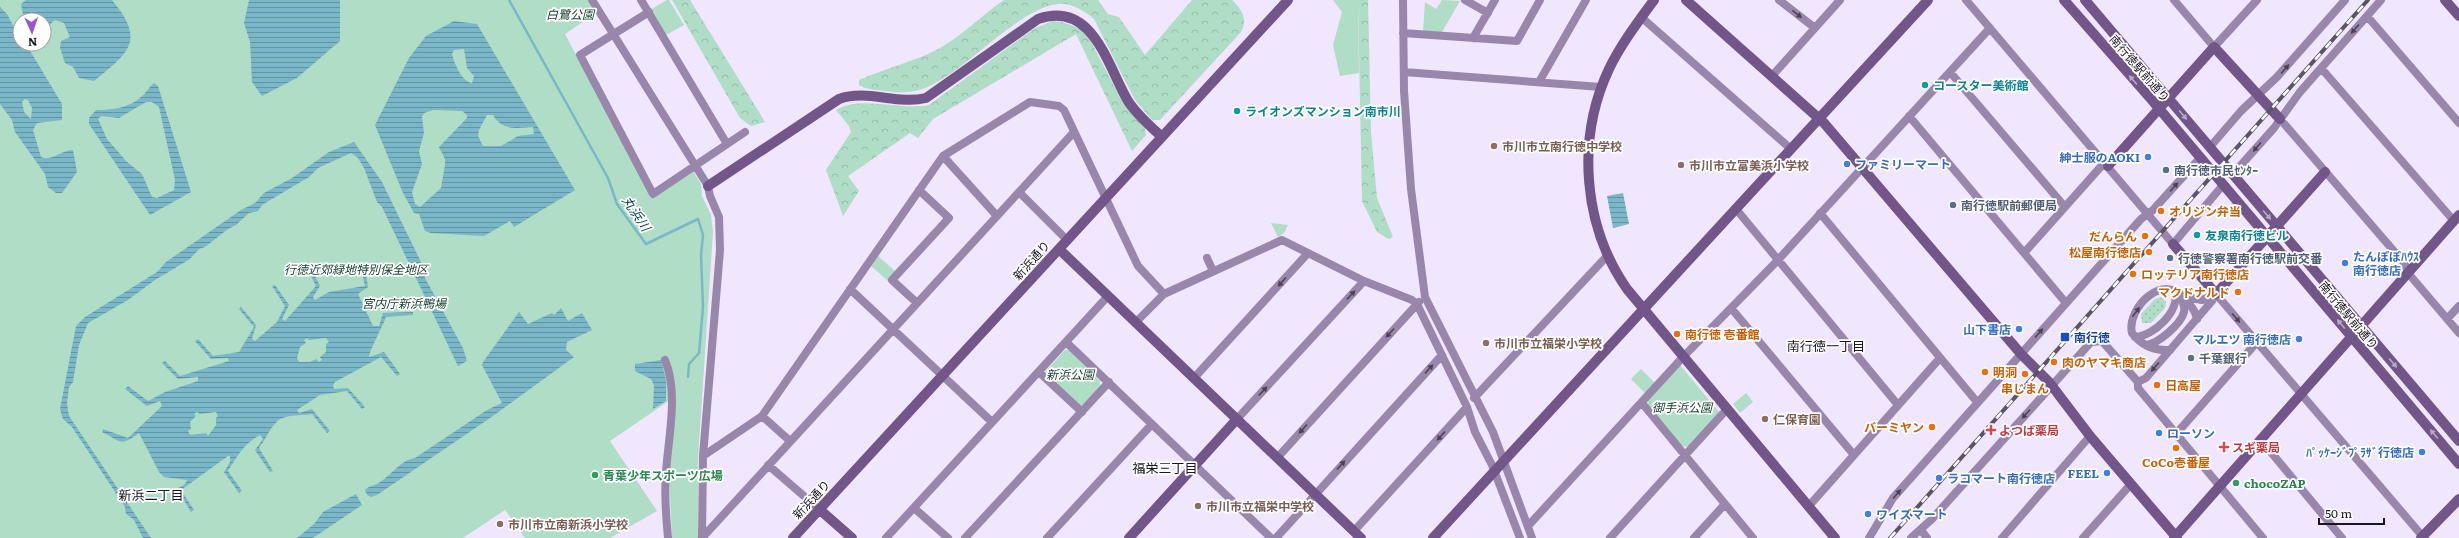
<svg xmlns="http://www.w3.org/2000/svg" width="2459" height="538" font-family="Literata,'Noto Sans JP',serif">
<defs>
<pattern id="grass-dots" width="8" height="8" patternUnits="userSpaceOnUse"><rect width="8" height="8" fill="#afddc5"/><path d="M2 2h.1M6 6h.1" fill="none" stroke="#96bda9" stroke-width="1.8" stroke-linecap="round"/></pattern>
<pattern id="forest-crowns" width="20" height="18" patternUnits="userSpaceOnUse"><rect width="20" height="18" fill="#afddc5"/><path d="M2 6a3 3 0 1 1 6 0M12 15a3 3 0 1 1 6 0" fill="none" stroke="#96bda9"/></pattern>
<pattern id="water-rules" width="6" height="5" patternUnits="userSpaceOnUse"><rect width="6" height="5" fill="#7ab7c9"/><path d="M0 2.5h6" fill="none" stroke="#6394a3"/></pattern>
</defs>
<rect width="100%" height="100%" fill="#f0e6fd"/>
<path fill="url(#grass-dots)" d="M2161 297 2166 302 2165 308 2151 323H2142L2141 314 2155 299Z"/>
<path fill="url(#forest-crowns)" d="M672 0H690L765 122 751 126 740 118Z
M1004 0H1098L1108 14 1119 17 1145 55 1192 0H1232C1242 9 1248 20 1241 32L1160 120H1152L1135 100 1094 19C1085 11 1070 2 1058 4 1018 8 966 72 925 88 912 93 900 93 886 91 877 90 867 90 859 85V80C886 68 914 62 940 48 963 35 982 15 1004 0Z
M1358 0H1368L1371 132 1377 198 1393 237 1389 239 1377 232 1362 201Z
M1054 21C1068 23 1078 26 1088 36L1120 97 1145 129 1146 135 1132 151 1076 34 933 119 918 138 910 133 848 176 859 191 843 216 826 170 851 132 849 126 836 110C861 95 899 111 929 105L1035 28Z"/>
<path fill="#afddc5" fill-rule="evenodd" d="M0 0H588L596 13 565 34 651 197 693 171 701 184 702 196 711 215 713 232 698 458V538H672L669 476 676 396 610 441 657 511 610 538H525L505 510 463 538H0ZM20 20H44V44H20Z
M667 0H669L684 25 666 35 650 10Z
M1333 0H1358L1359 73 1340 76 1333 45 1342 12Z
M1442 0 1460 1 1442 32 1423 31 1425 2 1436 9Z
M1271 223 1288 225 1284 233 1278 237Z
M878 256 896 272 888 281 871 266Z
M1065 350H1069L1100 381V386L1082 405H1079L1046 375V371Z
M1680 365 1719 412 1688 447 1682 446 1648 405V400Z
M1641 369 1655 383 1645 393 1631 379Z
M1746 393 1753 402 1740 413 1733 404Z"/>
<path fill="url(#water-rules)" fill-rule="evenodd" d="M26 0H112C146 41 129 52 94 81L79 78 73 67 65 63 60 48 61 41 70 37 64 23 55 20 44 29V20H35L23 15 21 4Z
M249 0H340V41L297 78 262 96 252 82 250 42 244 23Z
M0 7 7 14 17 33 15 37 20 38V44H26L62 104V120L37 123 33 130 41 157C51 162 62 150 73 150L77 172 62 193H56L48 187 45 174 15 132 12 120 0 104ZM25 99 28 100 32 108 31 119 24 112 22 102Z
M454 21 477 24 575 190 514 227 510 221 484 236 431 233 425 231 419 214 414 213 403 193 375 125 409 58 426 36ZM464 49 467 68 474 76 472 83C462 82 454 63 452 54L454 50ZM433 110 462 111 467 115V118L439 147 445 159V165L441 188 420 207 415 204 412 192 422 164 419 151 424 133 422 117 424 113ZM487 115H493C502 131 517 128 533 127L534 134 518 136 501 146H483L478 136 479 130Z
M154 83 158 86 191 192 150 215 89 124V118L96 110C112 110 129 108 141 97 146 93 149 87 154 83ZM146 102H152L159 107 175 180 174 190 157 198 152 197 142 174 127 162 107 139 98 119 101 116 119 118Z
M354 142 382 182 420 260 425 278 463 348 467 361 458 366 382 207 377 202 364 168 358 158 351 153 318 168 309 177 262 205 258 211 249 213 236 225 228 229 205 247 199 249 190 259 155 280 128 300 88 323 79 345 73 382 69 387 67 403 69 416 151 538H143L134 520 126 514 125 507 72 427 63 419 60 409 76 326 85 317 157 272 166 262 241 210 255 203 264 193 292 178 329 152Z
M1623 193 1629 224 1613 228 1607 196Z
M308 262 320 286 313 297 315 300 329 292 365 286 360 264 364 263 368 287 358 294 373 326H379L383 313 413 312V315L386 317C383 326 369 351 369 357L384 352 400 374 397 376 381 357 335 382 333 385 334 389 348 388 365 407 362 409 347 391 320 395 297 410 299 413 312 409 330 431 327 433 312 414C303 416 292 414 283 418 273 421 266 439 259 448L273 471 270 472 255 450 263 439 260 435C245 443 237 456 228 471L242 491 239 493 224 472 230 462V456H228L181 490 194 510 191 512 177 489 185 484 187 480 164 477 159 472 139 433C120 447 122 442 102 432L103 429 128 438 162 406 160 401 147 406 125 389 128 386 148 401 165 392 198 381V377L178 379 162 363 165 361 180 376 229 361 228 358 211 359 195 341 198 339 213 356 239 352 254 327 239 309 241 307 256 325 252 339 255 341 277 322 285 306 272 286 275 285 289 305 282 319 285 321 316 286 305 264ZM307 338 309 340 326 338 329 342 326 344V352L320 357 322 360 319 362 316 359 310 362H299L297 358 300 347 306 343 304 340ZM197 412 200 414 216 412 218 416 216 418V425L208 436 206 433 190 435 188 431 191 429 190 422 196 416 194 414Z
M561 308 568 321 582 313 592 330 567 342 566 350 574 357 493 416 377 495 371 497 367 495 365 490C369 486 372 486 377 484 390 477 400 460 415 458L487 410 502 403 482 365 483 362 519 312 528 324 552 313 554 315Z
M661 360 666 380V401L653 409 654 385 651 379 635 371V364Z
M356 494 362 505 313 538H297L314 524 323 512Z"/>
<g fill="none" stroke-linecap="round" stroke-linejoin="round">
<path stroke="#7ab7c9" stroke-width="2.5" d="M509 0 608 178 617 204 646 244 698 219 703 235 701 255 703 307 699 353 689 364 688 377"/>
<path stroke="#9986ab" stroke-width="8" d="M592 0 708 186 710 196 719 217 720 250 703 456 702 538
M641 0 727 144
M1403 0 1404 91 1411 189 1425 297 1493 432 1532 538
M1465 0 1488 13
M1779 0 1815 28
M1966 0 2173 244 2223 185
M2174 0 2214 47 2257 0
M649 12 580 55 653 194 745 132
M2367 16 2459 123
M1641 17 1791 149
M1403 33 1517 41 1540 0
M1473 38 1495 0
M2321 68 2454 221
M1404 72 1601 87
M1950 72 2065 207
M1772 76 1840 0
M1539 82 1586 0
M1909 116 2066 303
M2280 119 2405 264 2408 273 2459 333
M2210 147 2241 111 2277 77 2345 0
M943 156 997 216
M2233 174 2274 128 2300 92 2381 0
M1019 192 1067 240
M1736 209 1898 405
M1820 213 1977 402
M2024 253 2105 162
M1207 258 1213 271
M850 289 992 422
M2216 294 2424 538
M2185 297 2202 300 2216 294
M917 303 892 280 949 218 919 190
M1731 308 1854 455
M2447 319 2459 306
M1136 322 1164 294 1282 240 1364 281 1412 300 1417 304 1467 407 1475 432 1492 465 1520 538
M2135 337C2154 336 2180 311 2175 292
M1066 342 1271 538
M2146 345C2158 344 2181 324 2184 312 2185 307 2183 302 2181 297
M2170 350C2154 351 2142 346 2132 333 2126 309 2164 269 2187 301 2192 308 2195 309 2197 319
M665 360C679 393 668 438 666 473 664 495 666 517 668 538
M1039 372 1082 412
M1194 378 1308 253
M2138 382 2146 378 2212 301 2216 294
M1474 398 1608 255
M1642 403 1753 538
M762 416 790 441
M1237 419 1364 281
M2176 434 2257 342
M2260 439 2342 538
M703 456 762 416 943 156 1030 102 1059 106 1064 110 1138 266 1164 294
M1277 458 1419 302
M768 465 819 509
M1808 507 1940 358
M914 508 948 538
M1528 526 1683 357 1778 260 1990 28
M1921 530 1927 538
M1354 531 1467 407
M702 538 1074 132
M886 538 1108 296
M965 538 1109 382
M1047 538 1152 424
M1276 538 1442 355
M1610 538 1727 409
M1694 538 1725 504
M1869 538 1893 498 2141 219 2153 210 2200 158
M1911 538 1932 519 2091 342 2102 341 2138 382V388L2263 538
M2002 538 2090 436
M2083 538 2131 484"/>
<path stroke="#72568a" stroke-width="10" d="M1654 0C1638 22 1621 44 1609 69 1576 139 1583 226 1627 289L1835 538
M1686 0 1824 123 2021 354 2049 382 2090 436 2177 538
M2064 0 2151 99 2459 464
M2085 0 2459 441
M2445 0 2459 16
M2108 166 2214 47 2280 119
M708 186 839 99C867 89 897 105 926 98L1038 19C1093 0 1107 65 1128 101 1137 115 1150 126 1162 137
M2173 244 2216 294 2325 172
M1059 249 1361 538
M819 509 852 538
M793 538 1288 0
M1129 538 1237 419
M1433 538 1928 0
M2174 538 2459 215
M2421 538 2459 499"/>
<g stroke="#5a5562" stroke-width="4">
<path id="rail" d="M1890 538 2368 0"/>
</g>
<use href="#rail" stroke="#fff" stroke-width="2.5" stroke-dasharray="8" stroke-linecap="butt"/>
</g>
<defs><path id="oneway-solid" d="M-6-.8H1V-3.2L6.5 0L1 3.2V.8H-6Z"/></defs>
<g fill="#4d4357">
<use href="#oneway-solid" transform="translate(1797 14) rotate(38)"/>
<use href="#oneway-solid" transform="translate(2355 29) rotate(131)"/>
<use href="#oneway-solid" transform="translate(2285 69) rotate(-49)"/>
<use href="#oneway-solid" transform="translate(2257 147) rotate(131)"/>
<use href="#oneway-solid" transform="translate(2174 187) rotate(-48)"/>
<use href="#oneway-solid" transform="translate(1282 282) rotate(132)"/>
<use href="#oneway-solid" transform="translate(1351 295) rotate(-47)"/>
<use href="#oneway-solid" transform="translate(2136 312) rotate(-53)"/>
<use href="#oneway-solid" transform="translate(2236 318) rotate(49)"/>
<use href="#oneway-solid" transform="translate(1390 333) rotate(132)"/>
<use href="#oneway-solid" transform="translate(2039 333) rotate(-49)"/>
<use href="#oneway-solid" transform="translate(2155 367) rotate(131)"/>
<use href="#oneway-solid" transform="translate(1429 369) rotate(-48)"/>
<use href="#oneway-solid" transform="translate(1263 391) rotate(-47)"/>
<use href="#oneway-solid" transform="translate(2026 414) rotate(132)"/>
<use href="#oneway-solid" transform="translate(1303 429) rotate(132)"/>
<use href="#oneway-solid" transform="translate(1441 436) rotate(132)"/>
<use href="#oneway-solid" transform="translate(1341 465) rotate(-48)"/>
<use href="#oneway-solid" transform="translate(1897 494) rotate(-49)"/>
</g>
<g fill="#b8aac4">
<use href="#oneway-solid" transform="translate(2133 80) rotate(-131)"/>
<use href="#oneway-solid" transform="translate(2183 115) rotate(50)"/>
<use href="#oneway-solid" transform="translate(2267 215) rotate(50)"/>
<use href="#oneway-solid" transform="translate(2341 324) rotate(-130)"/>
<use href="#oneway-solid" transform="translate(2393 363) rotate(50)"/>
<use href="#oneway-solid" transform="translate(2434 434) rotate(-130)"/>
</g>
<g fill="#0f9aa8" stroke="#fff" stroke-width="1.5">
<circle cx="1925" cy="85" r="4"/>
<circle cx="1237" cy="111" r="4"/>
<circle cx="2197" cy="235" r="4"/>
</g>
<g fill="#8d6e63" stroke="#fff" stroke-width="1.5">
<circle cx="1494" cy="146" r="4"/>
<circle cx="1681" cy="165" r="4"/>
<circle cx="1486" cy="343" r="4"/>
<circle cx="1765" cy="419" r="4"/>
<circle cx="1198" cy="506" r="4"/>
<circle cx="500" cy="524" r="4"/>
</g>
<g fill="#3f7fe0" stroke="#fff" stroke-width="1.5">
<circle cx="2148" cy="157" r="4"/>
<circle cx="1847" cy="164" r="4"/>
<circle cx="2345" cy="263" r="4"/>
<circle cx="2019" cy="329" r="4"/>
<circle cx="2299" cy="339" r="4"/>
<circle cx="2159" cy="433" r="4"/>
<circle cx="2422" cy="452" r="4"/>
<circle cx="2107" cy="473" r="4"/>
<circle cx="1939" cy="478" r="4"/>
<circle cx="1868" cy="514" r="4"/>
</g>
<g fill="#5c6f8a" stroke="#fff" stroke-width="1.5">
<circle cx="2166" cy="170" r="4"/>
<circle cx="1953" cy="205" r="4"/>
<circle cx="2170" cy="258" r="4"/>
<circle cx="2191" cy="358" r="4"/>
</g>
<g fill="#e8710a" stroke="#fff" stroke-width="1.5">
<circle cx="2161" cy="211" r="4"/>
<circle cx="2145" cy="236" r="4"/>
<circle cx="2149" cy="252" r="4"/>
<circle cx="2133" cy="274" r="4"/>
<circle cx="2238" cy="292" r="4"/>
<circle cx="1677" cy="334" r="4"/>
<circle cx="2054" cy="362" r="4"/>
<circle cx="1985" cy="372" r="4"/>
<circle cx="2025" cy="374" r="4"/>
<circle cx="2157" cy="385" r="4"/>
<circle cx="1932" cy="427" r="4"/>
<circle cx="2176" cy="448" r="4"/>
</g>
<rect fill="#1a4fb4" stroke="#fff" stroke-width="1.5" x="2060" y="332" width="10" height="10" rx="2"/>
<g fill="#e0444e" stroke="#fff" stroke-width="1.5">
<path d="M1989 424h4v4h4v4h-4v4h-4v-4h-4v-4h4z"/>
<path d="M2222 441h4v4h4v4h-4v4h-4v-4h-4v-4h4z"/>
</g>
<g fill="#2e9e5b" stroke="#fff" stroke-width="1.5">
<circle cx="595" cy="475" r="4"/>
<circle cx="2236" cy="483" r="4"/>
</g>
<g text-anchor="middle" dominant-baseline="central" stroke-width="3.5" stroke-linejoin="round" paint-order="stroke">
<g font-size="12" font-style="italic" fill="#133e2c" stroke="#fff">
<text x="570" y="14">白鷺公園</text>
<text x="356" y="269">行徳近郊緑地特別保全地区</text>
<text x="404" y="303">宮内庁新浜鴨場</text>
<text x="1070" y="374">新浜公園</text>
<text x="1682" y="407">御手浜公園</text>
</g>
<g font-size="12" fill="#1a161f" stroke="#fff">
<text transform="translate(2140 68) rotate(49)">南行徳駅前通り</text>
<text transform="translate(1031 260) rotate(-48)">新浜通り</text>
<text transform="translate(2349 315) rotate(50)">南行徳駅前通り</text>
<text transform="translate(811 499) rotate(-47)">新浜通り</text>
</g>
<g font-size="12" font-weight="bold" fill="#0d838f" stroke="#fff" text-anchor="start">
<text x="1933" y="85">コースター美術館</text>
<text x="1245" y="111">ライオンズマンション南市川</text>
<text x="2205" y="235">友泉南行徳ビル</text>
</g>
<g font-size="12" font-weight="bold" fill="#785e54" stroke="#fff" text-anchor="start">
<text x="1502" y="146">市川市立南行徳中学校</text>
<text x="1689" y="165">市川市立富美浜小学校</text>
<text x="1494" y="343">市川市立福栄小学校</text>
<text x="1773" y="419">仁保育園</text>
<text x="1206" y="506">市川市立福栄中学校</text>
<text x="508" y="524">市川市立南新浜小学校</text>
</g>
<g font-size="12" font-weight="bold" fill="#366cbe" stroke="#fff" text-anchor="end">
<text x="2140" y="157">紳士服のAOKI</text>
<text x="1855" y="164" text-anchor="start">ファミリーマート</text>
<text x="2353" y="256" text-anchor="start">たんぽぽﾊｳｽ<tspan x="2353" dy="14">南行徳店</tspan></text>
<text x="2011" y="329">山下書店</text>
<text x="2291" y="339">マルエツ 南行徳店</text>
<text x="2167" y="433" text-anchor="start">ローソン</text>
<text x="2414" y="452">ﾊﾟｯｹｰｼﾞﾌﾟﾗｻﾞ行徳店</text>
<text x="2099" y="473">FEEL</text>
<text x="1947" y="478" text-anchor="start">ラコマート南行徳店</text>
<text x="1876" y="514" text-anchor="start">ワイズマート</text>
</g>
<g font-size="12" font-weight="bold" fill="#4e5e75" stroke="#fff" text-anchor="start">
<text x="2174" y="170">南行徳市民ｾﾝﾀｰ</text>
<text x="1961" y="205">南行徳駅前郵便局</text>
<text x="2178" y="258">行徳警察署南行徳駅前交番</text>
<text x="2199" y="358">千葉銀行</text>
</g>
<g font-size="12" font-weight="bold" fill="#c56008" stroke="#fff" text-anchor="start">
<text x="2169" y="211">オリジン弁当</text>
<text x="2137" y="236" text-anchor="end">だんらん</text>
<text x="2141" y="252" text-anchor="end">松屋南行徳店</text>
<text x="2141" y="274">ロッテリア南行徳店</text>
<text x="2230" y="292" text-anchor="end">マクドナルド</text>
<text x="1685" y="334">南行徳 壱番館</text>
<text x="2062" y="362">肉のヤマキ商店</text>
<text x="1993" y="372">明洞</text>
<text x="2165" y="385">日高屋</text>
<text x="2025" y="388" text-anchor="middle">串じまん</text>
<text x="1924" y="427" text-anchor="end">バーミヤン</text>
<text x="2176" y="462" text-anchor="middle">CoCo壱番屋</text>
</g>
<g font-size="12" font-weight="bold" fill="#164399" stroke="#fff" text-anchor="start">
<text x="2074" y="337">南行徳</text>
</g>
<g font-size="12" font-weight="bold" fill="#be3a42" stroke="#fff" text-anchor="start">
<text x="1999" y="430">よつば薬局</text>
<text x="2232" y="447">スギ薬局</text>
</g>
<g font-size="12" font-weight="bold" fill="#27864d" stroke="#fff" text-anchor="start">
<text x="603" y="475">青葉少年スポーツ広場</text>
<text x="2244" y="483">chocoZAP</text>
</g>
<g font-size="13" font-style="italic" fill="#053f4d" stroke="#fff">
<text transform="translate(637 213) rotate(56)">丸浜川</text>
</g>
<g font-size="13" fill="#1a161f" stroke="#fff">
<text x="1826" y="345">南行徳一丁目</text>
<text x="1165" y="467">福栄三丁目</text>
<text x="151" y="494">新浜二丁目</text>
</g>
</g>
<g transform="translate(32 32) rotate(177)"><circle r="19" fill="#ffffff" stroke="#a3a2a5"/>
<path d="M0-3L7 15L0 10L-7 15Z" fill="#9858cf"/>
<text y="-6" font-size="11" font-weight="bold" text-anchor="middle" fill="#1a161f">N</text>
</g>
<path d="M2319 518v6h65v-6" fill="none" stroke="#1a161f" stroke-width="2"/>
<text x="2325" y="518" font-size="12" fill="#1a161f" stroke="#ffffff" stroke-width="3" paint-order="stroke">50 m</text>
</svg>
